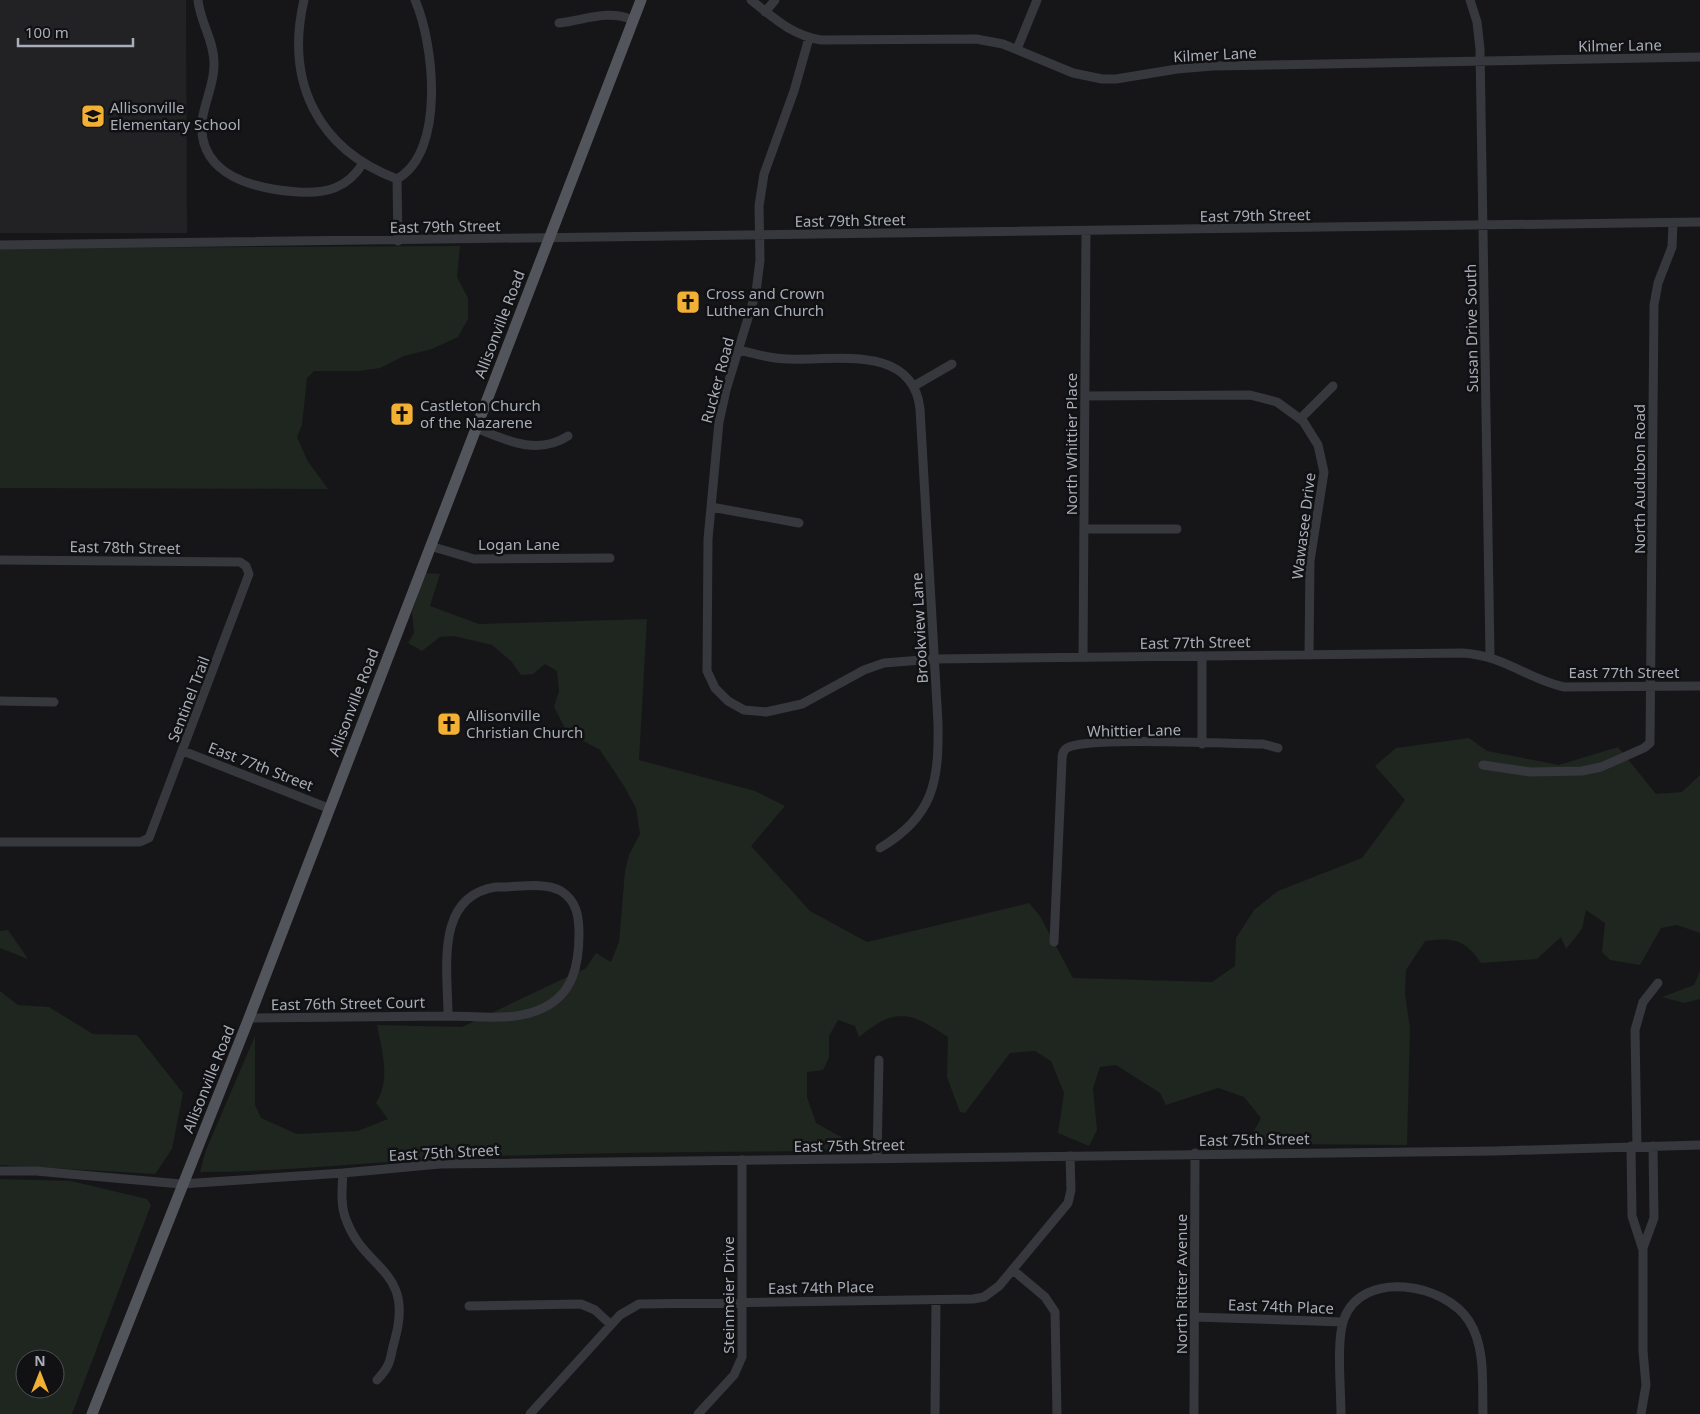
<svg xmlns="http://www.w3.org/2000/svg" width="1700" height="1414" font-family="'Noto Sans',sans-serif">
<rect width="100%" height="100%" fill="#161618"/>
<path fill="#222225" d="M0 0H186L187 233H0Z"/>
<path fill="#1e261f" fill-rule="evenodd" d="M460 246 457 277 468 298V319L458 337 432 349 404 356 380 368 359 371H314L307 378 302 425 297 437 307 460 328 489 0 488V248Z
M425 573 440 574 430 606 479 624 647 619 639 760 755 791 785 806 751 846 810 911 867 942 1029 903 1040 916 1073 978 1212 982 1235 966 1236 938 1254 910 1278 891 1362 858 1405 800 1375 766 1396 748 1469 738 1487 751 1559 765 1618 747 1656 794 1682 792 1700 775V933L1677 925 1661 928 1640 965 1610 960 1602 952 1605 923 1586 910 1582 929 1566 949 1561 937 1537 959 1481 963C1465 939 1453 937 1425 941L1406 970 1405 994 1410 1028 1407 1145 1274 1144 1249 1140 1261 1118 1244 1097 1218 1088 1166 1105 1160 1093 1116 1065 1100 1067 1093 1088 1097 1130 1089 1146 1058 1133 1064 1093 1051 1061 1035 1051 1010 1053 965 1113 960 1112 947 1077 948 1037C910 1012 897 1006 859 1037L855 1026 838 1020 829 1036V1058L823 1070 807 1072V1097L816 1123 850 1142 849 1147 823 1151C699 1152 576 1152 453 1158 368 1162 285 1172 200 1172L206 1150 255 1036V1105L261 1118 297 1134 358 1131 388 1119 376 1103C391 1079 382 1052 377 1025L462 1027 586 968 596 953 611 962 619 942 625 871 629 855 640 834 636 808 624 786 600 750 567 732 554 707 559 691 557 671 545 664 533 674 521 675 511 661 492 645 454 636 440 637 422 651 408 643 414 633 412 612Z
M8 930 28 959 0 948V931Z
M1700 971V999L1684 1003 1662 997 1694 985Z
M0 991 18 1005 49 1007 93 1034 137 1035 183 1093 172 1149 155 1174 0 1165Z
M0 1179 71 1181 147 1199 151 1205 72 1414H0ZM25 1359H55V1389H25Z"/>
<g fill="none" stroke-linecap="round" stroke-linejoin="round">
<path stroke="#37383d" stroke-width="9" d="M198 0C200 22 214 40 214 63 215 83 204 102 202 122 198 177 257 189 298 192 326 194 348 188 363 163
M304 0C285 81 317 149 397 179
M751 0C774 18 791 35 821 40L976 39 1003 44 1073 73 1102 79H1116L1177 69 1213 66 1700 57
M1470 0 1477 22 1480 49 1490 656
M765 12 775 0
M559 23C585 20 608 9 633 20
M809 38 794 91 764 174 759 206 760 260 756 292 726 390 719 422 708 539 707 671 715 688 728 701 744 710 766 712 802 704 864 670 884 663 934 659 1463 653C1506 656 1527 679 1564 687L1700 686
M1017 49 1037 0
M397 179C446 152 434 43 415 0
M397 179 398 241
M0 245 1700 222
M739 350C755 354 771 359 788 359 834 361 913 343 920 409L938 723C939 781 934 816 880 848
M914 386 952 364
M1085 396 1250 395 1277 402 1303 421 1318 445 1324 472 1310 561 1309 655
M1301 418 1333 386
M476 428C506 440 537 456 568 436
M711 507 799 523
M1084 529H1177
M430 546 474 559 610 558
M0 560 240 562 246 566 249 574 149 838 140 842H0
M1202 656V744
M1083 657 1086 231
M0 701 54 702
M183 751 328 808
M1483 765 1530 772 1582 771 1601 767 1644 748 1650 743 1654 305 1658 283 1672 247 1673 223
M496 887C516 888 543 881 561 891 577 901 579 917 579 934 579 965 573 994 543 1008 516 1022 478 1016 448 1016 448 970 434 896 496 887Z
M1054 942 1062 761C1062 756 1062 751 1067 748 1084 736 1233 744 1263 744L1278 748
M249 1018 448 1016
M1631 1146 1632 1216 1643 1250V1351L1646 1385 1641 1414
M1637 1146 1635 1030 1643 1002 1658 983
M877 1159 879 1060
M0 1171H36L181 1184 343 1173 440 1164 1496 1151 1700 1145
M343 1173C342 1190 340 1206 347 1222 366 1271 414 1270 395 1339 389 1359 393 1363 377 1380
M1643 1248 1654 1218 1653 1146
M1013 1270 1045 1297 1055 1312 1057 1414
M469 1306 581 1304 595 1310 611 1325
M1194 1317 1343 1322
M530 1414 620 1315 639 1304 973 1299 984 1297 999 1286 1068 1203 1071 1190 1070 1156
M698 1414 734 1375 742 1357V1160
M935 1414 936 1300
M1194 1414 1195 1153
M1341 1414C1341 1389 1336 1340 1344 1319 1362 1269 1445 1283 1469 1321 1486 1348 1482 1383 1483 1414"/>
<path stroke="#53555c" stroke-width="11" d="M92 1414 249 1018 641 0"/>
</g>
<defs>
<g id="school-square" transform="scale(1.25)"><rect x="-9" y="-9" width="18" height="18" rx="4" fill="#f2b134" stroke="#111113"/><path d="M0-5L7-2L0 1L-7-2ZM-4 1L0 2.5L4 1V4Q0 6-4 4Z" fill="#111"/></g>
<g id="church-square" transform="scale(1.25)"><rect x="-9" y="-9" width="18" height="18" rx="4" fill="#f2b134" stroke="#111113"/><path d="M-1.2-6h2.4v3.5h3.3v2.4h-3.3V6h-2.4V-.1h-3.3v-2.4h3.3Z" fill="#111"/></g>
</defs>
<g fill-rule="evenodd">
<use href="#school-square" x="93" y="116"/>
<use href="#church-square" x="688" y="302"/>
<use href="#church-square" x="402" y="414"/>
<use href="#church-square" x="449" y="724"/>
</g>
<g text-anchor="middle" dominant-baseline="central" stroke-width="5" stroke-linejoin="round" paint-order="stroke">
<g font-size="15" fill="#a8adb8" stroke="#111113">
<text transform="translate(1620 45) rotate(-1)">Kilmer Lane</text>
<text transform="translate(1215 54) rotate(-3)">Kilmer Lane</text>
<text transform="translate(1255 215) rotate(-1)">East 79th Street</text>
<text transform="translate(850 220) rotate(-1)">East 79th Street</text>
<text transform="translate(445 226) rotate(-1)">East 79th Street</text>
<text transform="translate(499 324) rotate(-69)">Allisonville Road</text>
<text transform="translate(1471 328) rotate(-91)">Susan Drive South</text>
<text transform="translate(717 380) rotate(-75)">Rucker Road</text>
<text transform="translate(1071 444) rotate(-90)">North Whittier Place</text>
<text transform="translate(1639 479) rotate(-90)">North Audubon Road</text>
<text transform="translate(1303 526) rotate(-83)">Wawasee Drive</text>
<text x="519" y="544">Logan Lane</text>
<text transform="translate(125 547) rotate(1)">East 78th Street</text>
<text transform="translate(919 628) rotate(-93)">Brookview Lane</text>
<text transform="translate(1195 642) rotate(-1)">East 77th Street</text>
<text x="1624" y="672">East 77th Street</text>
<text transform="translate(188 699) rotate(-69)">Sentinel Trail</text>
<text transform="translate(353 702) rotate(-69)">Allisonville Road</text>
<text transform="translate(1134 730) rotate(-1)">Whittier Lane</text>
<text transform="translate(261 766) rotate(21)">East 77th Street</text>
<text transform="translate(348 1003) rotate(-1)">East 76th Street Court</text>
<text transform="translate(208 1079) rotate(-68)">Allisonville Road</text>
<text transform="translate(1254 1139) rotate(-1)">East 75th Street</text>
<text transform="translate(849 1145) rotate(-1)">East 75th Street</text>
<text transform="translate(444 1152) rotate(-3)">East 75th Street</text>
<text transform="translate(1181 1284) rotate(-90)">North Ritter Avenue</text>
<text transform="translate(821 1287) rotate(-1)">East 74th Place</text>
<text transform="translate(728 1295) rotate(-90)">Steinmeier Drive</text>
<text transform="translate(1281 1306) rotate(2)">East 74th Place</text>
</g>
<g font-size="15" fill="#a8adb8" stroke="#111113" text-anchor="start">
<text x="110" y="107">Allisonville<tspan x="110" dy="17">Elementary School</tspan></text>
<text x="706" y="293">Cross and Crown<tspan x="706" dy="17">Lutheran Church</tspan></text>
<text x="420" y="405">Castleton Church<tspan x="420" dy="17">of the Nazarene</tspan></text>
<text x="466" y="715">Allisonville<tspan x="466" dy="17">Christian Church</tspan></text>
</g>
</g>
<g transform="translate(40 1374)"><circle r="24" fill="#111113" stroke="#4d4f55"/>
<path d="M0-4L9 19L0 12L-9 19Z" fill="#f2b134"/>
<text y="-8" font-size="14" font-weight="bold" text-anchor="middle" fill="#a8adb8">N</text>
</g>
<path d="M18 38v8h115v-8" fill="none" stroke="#a8adb8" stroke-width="2.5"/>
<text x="25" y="38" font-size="15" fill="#a8adb8" stroke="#111113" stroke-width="4" paint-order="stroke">100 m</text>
</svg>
